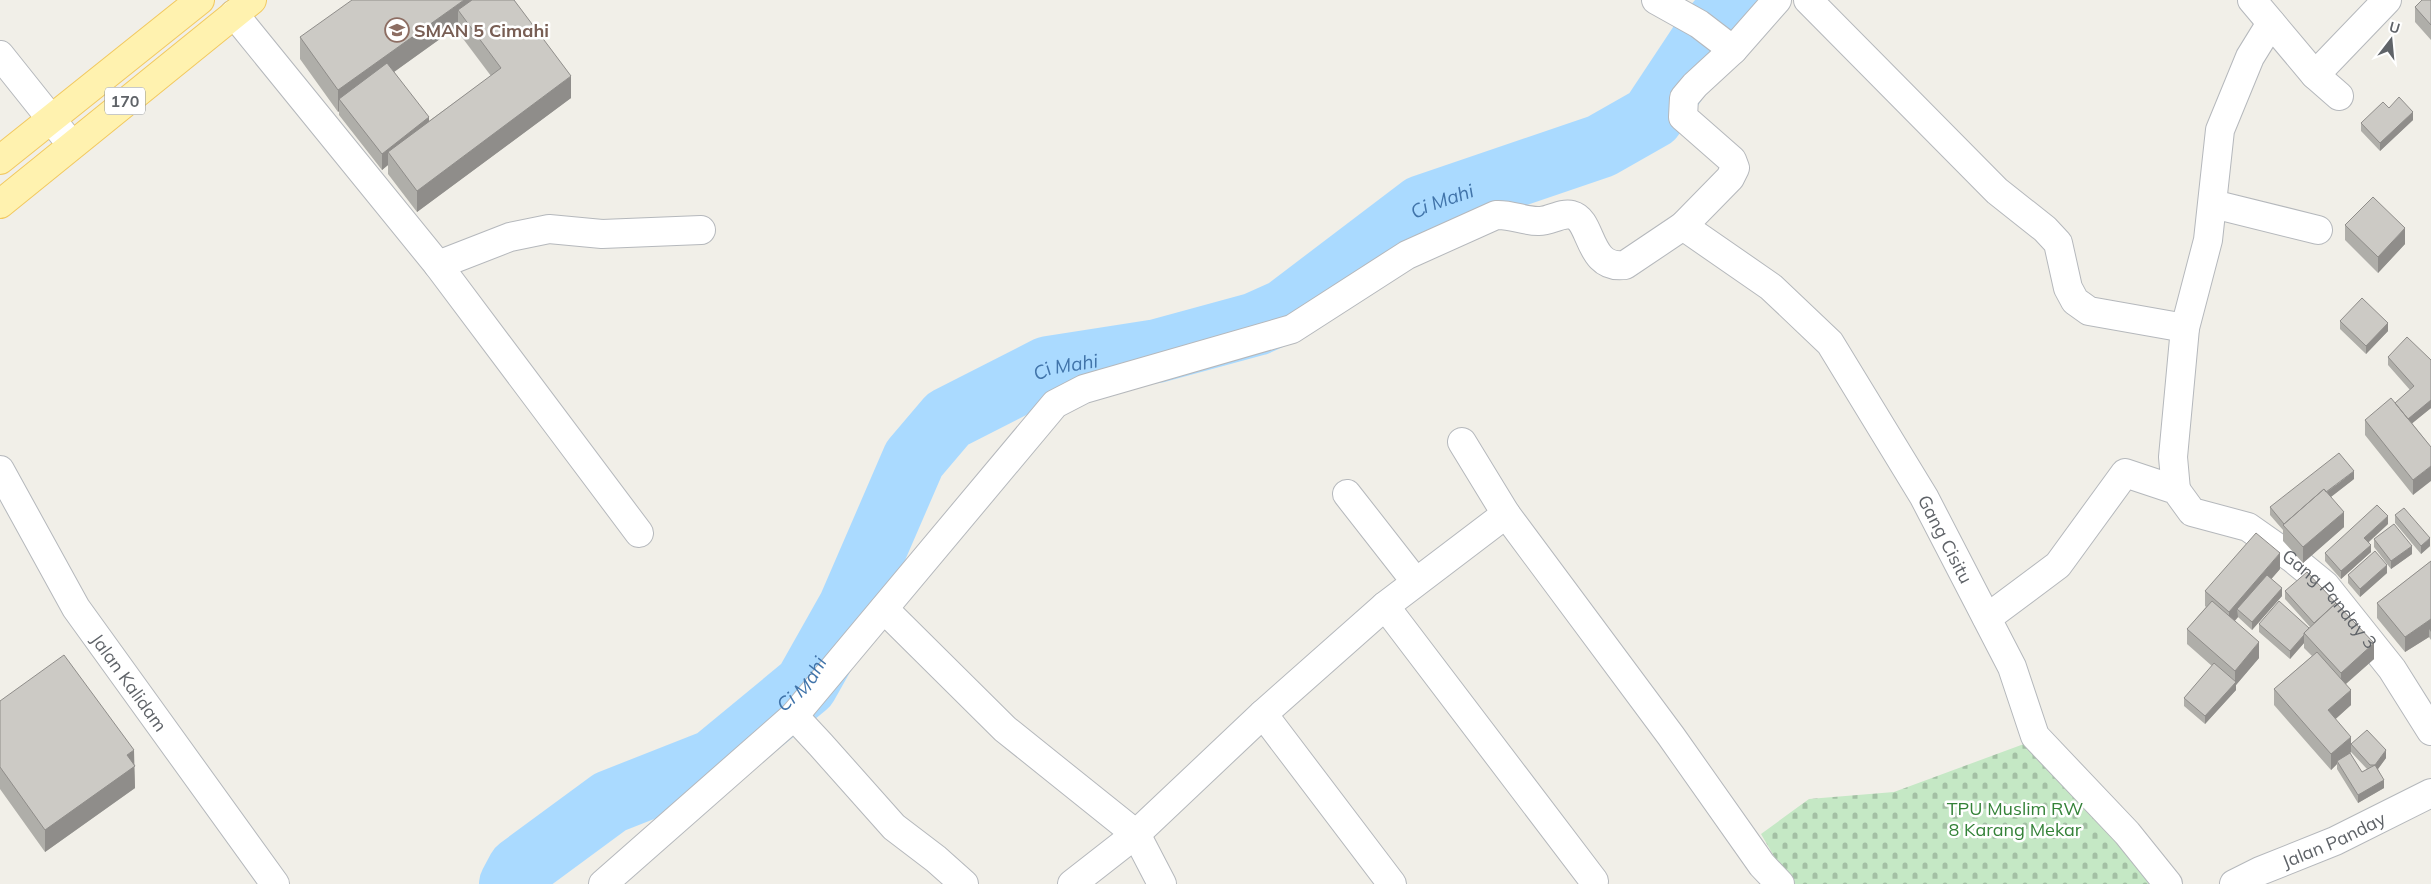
<svg xmlns="http://www.w3.org/2000/svg" width="2431" height="884" font-family="Mulish,sans-serif">
<defs>
<pattern id="cemetery-stones" width="16" height="16" patternUnits="userSpaceOnUse" patternTransform="scale(1.25)"><rect width="16" height="16" fill="#c5e8c5"/><path d="M2 7V4a2 2 0 0 1 4 0v3zM10 15v-3a2 2 0 0 1 4 0v3z" fill="#a3c0a4"/></pattern>
</defs>
<rect width="100%" height="100%" fill="#f1efe8"/>
<path fill="url(#cemetery-stones)" d="M2032 741 2161 884H1788L1774 868 1775 858 1761 834 1809 799 1894 792Z"/>
<g fill="none" stroke-linecap="round" stroke-linejoin="round">
<path stroke="#aadaff" stroke-width="64" id="s1" d="M511 884 519 869 610 802 714 761 806 685 850 607 914 459 948 419 1048 368 1157 351 1256 324 1285 311 1422 207 1601 146 1652 117 1703 40 1737 0"/>
<g stroke="#b5b8bc" stroke-width="30">
<g id="minor">
<path d="M1656 0 1699 24 1733 50"/>
<path d="M1808 0 1997 191 2045 229 2058 243 2068 288 2075 301 2089 311 2185 328"/>
<path d="M2252 0 2315 75 2339 96"/>
<path d="M234 14 438 265 639 533"/>
<path d="M0 55 71 144"/>
<path d="M2315 75 2387 0"/>
<path d="M2213 204 2318 230"/>
<path id="s2" d="M1683 226 1771 287 1830 343 1924 497 2012 667 2035 736 2127 833 2168 884"/>
<path d="M438 265 510 237 549 229 602 234 701 230"/>
<path d="M1462 442 1506 514 1671 736 1762 865 1780 884"/>
<path id="s3" d="M0 470 76 608 275 884"/>
<path d="M2176 490 2173 457 2185 328 2208 240 2220 130 2250 57 2271 23"/>
<path d="M1347 494 1415 581"/>
<path d="M1385 606 1594 881"/>
<path d="M884 609 1005 729 1136 834 1162 884"/>
<path id="s4" d="M1987 618 2058 565 2125 473 2176 490 2192 512 2248 527 2292 558 2325 585 2392 669 2431 731"/>
<path d="M1263 714 1392 884"/>
<path d="M794 716 821 745 894 827 936 859 964 884"/>
<path d="M603 884 794 716 1055 404 1084 389 1292 329 1407 255 1496 215C1511 214 1523 221 1538 221 1549 222 1561 212 1572 215 1593 220 1587 270 1625 265L1683 226 1730 178 1735 168 1732 160 1683 117 1684 98 1695 85 1733 50 1777 0"/>
<path d="M1072 884 1136 834 1263 714 1385 606 1506 514"/>
<path id="s5" d="M2234 884 2260 871 2335 841 2431 793"/>
</g>
</g>
<g stroke="#f2c960" stroke-width="30">
<path id="major" d="M0 160 200 0
M0 204 252 0"/>
</g>
<use href="#minor" stroke="#fff" stroke-width="28"/>
<use href="#major" stroke="#fff2af" stroke-width="28"/>
</g>
<path fill="#afaea9" fill-rule="evenodd" d="M514 0 571 98 417 212 388 174V165L382 170 339 115V111L338 112 300 59V37ZM458 26V32L491 76 429 121 394 72Z
M2431 0V40L2415 22V7Z
M2389 108 2413 120 2380 151 2361 131V123Z
M2345 225 2405 244 2378 273 2345 240Z
M2340 321 2388 331 2366 354 2340 329Z
M2388 357 2431 360V408L2412 423 2431 447 2413 495 2365 435V420L2395 403 2410 390 2388 365Z
M2354 479 2331 497 2344 527 2303 563 2283 541V530L2270 515V507Z
M2395 515 2430 546 2421 554 2395 523Z
M2388 524 2369 542 2371 552 2341 579 2325 561V553Z
M2374 539 2412 554 2391 569 2374 547Z
M2431 561V640L2429 637 2405 652 2377 618V603Z
M2280 569 2271 579 2282 596 2252 630 2238 617 2235 621 2259 658 2236 685V690L2205 724 2184 706V698L2212 666 2187 644V629L2206 607 2205 606V591Z
M2387 573 2360 597 2348 583V575Z
M2285 591 2374 659 2346 684 2351 705 2335 719 2351 744 2386 758 2378 769 2384 788 2358 803 2337 769V764L2331 770 2274 705V689L2312 656 2304 648V643L2290 659 2259 632V624L2309 628 2310 627 2285 599ZM2351 752 2367 769 2362 772 2350 753Z
M0 701 134 765 135 788 45 852 0 789Z"/>
<path fill="#8f8d8a" d="M464 0H495L458 10V26L345 107 339 99V111L338 112V90Z
M571 76V98L417 212V191Z
M2413 112V120L2380 151V143Z
M429 117V133L388 152V165L382 170V154Z
M2405 228V244L2378 273V257Z
M2388 323V331L2366 354V346Z
M2431 400V408L2404 430V422Z
M2431 466V481L2413 495V480Z
M2354 471V479L2288 530 2285 525Z
M2344 512V527L2303 563V547Z
M2388 516V524L2364 546V538Z
M2430 538V546L2421 554V546Z
M2371 545V552L2341 579V571Z
M2412 546V554L2391 569V561Z
M2280 553V569L2242 613 2237 609 2238 617 2229 627V612Z
M2387 565V573L2360 597V589Z
M2282 588V596L2252 630V622Z
M2431 619V632L2429 629V637L2405 652V637Z
M2304 635V643L2290 659V651Z
M2259 642V658L2236 685V690L2205 724V716L2235 683V671Z
M2374 643V659L2341 688V673Z
M2351 690V705L2328 726V710Z
M2351 737V752L2339 763 2337 761V764L2331 770V754Z
M134 750 135 788 45 852V830L127 755Z
M2386 750V758L2375 773V765Z
M2384 780V788L2358 803V795Z"/>
<path fill="#cccac5" stroke="#8f8d8a" d="M352 0H464L338 90 300 37Z
M472 0H514L571 76 417 191 388 152 501 68 458 10Z
M2422 0H2431V25L2415 7Z
M387 63 429 117 382 154 339 99Z
M2399 97 2413 112 2380 143 2361 123 2383 102 2389 108Z
M2373 197 2405 228 2378 257 2345 225Z
M2362 298 2388 323 2366 346 2340 321Z
M2407 337 2431 360V400L2408 419 2395 403 2414 386 2388 357Z
M2391 398 2431 447V466L2413 480 2365 420Z
M2339 453 2354 471 2326 492 2324 489 2284 524 2270 507Z
M2324 489 2344 512 2303 547 2283 525Z
M2377 505 2388 516 2364 538 2371 545 2341 571 2325 553Z
M2404 508 2430 538 2421 546 2395 515Z
M2394 524 2412 546 2391 561 2374 539Z
M2256 533 2280 553 2229 612 2205 591Z
M2375 551 2387 565 2360 589 2348 575Z
M2431 561V619L2405 637 2377 603Z
M2307 572 2336 603 2314 623 2285 591Z
M2267 575 2282 588 2252 622 2237 609Z
M2212 601 2259 642 2235 671 2187 629Z
M2279 601 2309 628 2304 633V635L2290 651 2259 624Z
M2336 603 2374 643 2341 673 2304 633Z
M2317 652 2351 690 2328 710 2351 737 2331 754 2274 689Z
M64 655 134 750 127 755 135 766 45 830 0 767V701Z
M2214 663 2236 682 2205 716 2184 698Z
M2367 730 2386 750 2375 765H2370L2351 744Z
M2350 753 2362 772 2375 765 2384 780 2358 795 2337 761Z"/>
<defs>
<g id="school-ring" transform="scale(1.25)"><circle r="9.5" fill="#fff" stroke="#8d6e63" stroke-width="1.5"/><path d="M0-5L7-2L0 1L-7-2ZM-4 1L0 2.5L4 1V4Q0 6-4 4Z" fill="#8d6e63"/></g>
</defs>
<g fill-rule="evenodd">
<use href="#school-ring" x="397" y="30"/>
</g>
<g text-anchor="middle" dominant-baseline="central" stroke-width="5" stroke-linejoin="round" paint-order="stroke">
<rect fill="#fff" stroke="#8f9295" stroke-width="1" x="105" y="87.5" width="40" height="27" rx="4"/>
<g font-size="16" font-weight="bold" fill="#5f6368">
<text x="125" y="101">170</text>
</g>
<g font-size="18" font-weight="bold" fill="#785e54" stroke="#fff" text-anchor="start">
<text x="414" y="30">SMAN 5 Cimahi</text>
</g>
<g font-size="18" fill="#5f6368" stroke="#fff">
<text stroke="none"><textPath href="#s2" startOffset="416">Gang Cisitu</textPath></text>
<text stroke="none"><textPath href="#s4" startOffset="451">Gang Panday 3</textPath></text>
<text stroke="none"><textPath href="#s3" startOffset="249">Jalan Kalidam</textPath></text>
<text stroke="none"><textPath href="#s5" startOffset="109">Jalan Panday</textPath></text>
</g>
<g font-size="18" fill="#348238" stroke="#fff">
<text x="2015" y="808">TPU Muslim RW<tspan x="2015" dy="21">8 Karang Mekar</tspan></text>
</g>
<g font-size="19" font-style="italic" fill="#4174aa" stroke="#fff">
<text stroke="none"><textPath href="#s1" startOffset="1214">Ci Mahi</textPath></text>
<text stroke="none"><textPath href="#s1" startOffset="794">Ci Mahi</textPath></text>
<text stroke="none"><textPath href="#s1" startOffset="359">Ci Mahi</textPath></text>
</g>
</g>
<g transform="translate(2391 40) rotate(16)" stroke="#ffffff" stroke-width="4" paint-order="stroke">
<path d="M0-4L9 19L0 12L-9 19Z" fill="#5f6368"/>
<text y="-8" font-size="14" font-weight="bold" text-anchor="middle" fill="#5f6368">U</text>
</g>
</svg>
